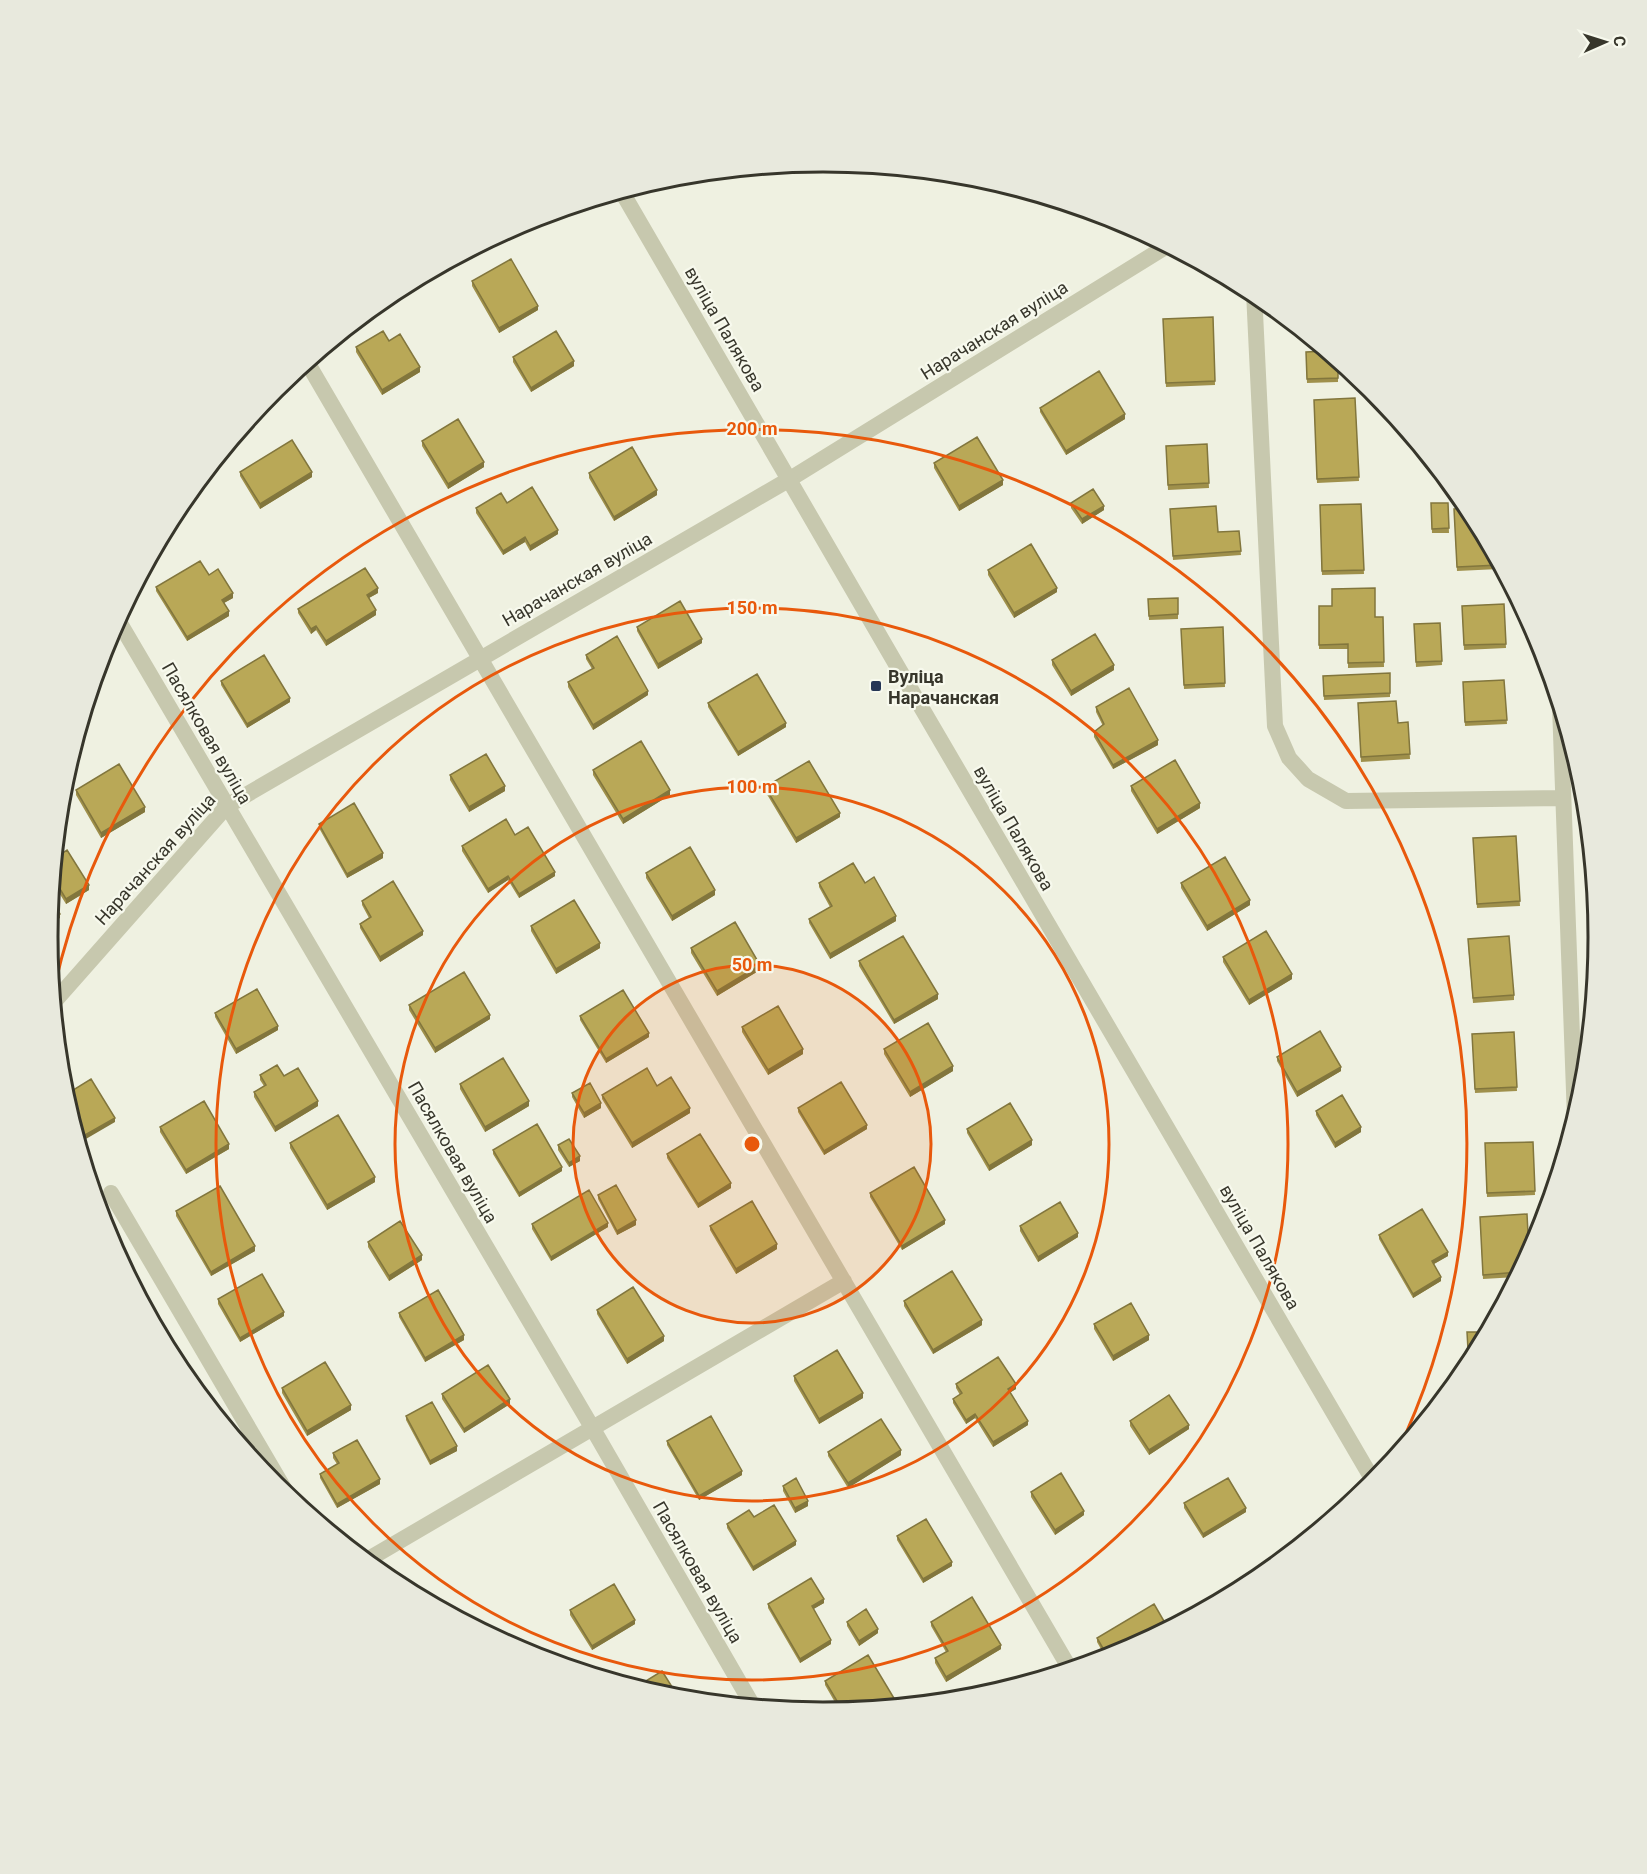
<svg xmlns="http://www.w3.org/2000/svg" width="1647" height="1874" font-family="Roboto,sans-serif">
<rect width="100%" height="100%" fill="#eff1e1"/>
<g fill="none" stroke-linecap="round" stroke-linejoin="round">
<path stroke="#c7c8ae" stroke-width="16" d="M1254 292 1275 726 1289 758 1308 779 1346 801 1563 798
M307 362 1070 1669
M118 620 593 1429 753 1706
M1560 706 1575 1119
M54 1002 227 806 790 479 1167 246
M111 1193 289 1497
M367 1560 844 1281"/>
<path stroke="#c7c8ae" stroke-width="16" d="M622 192 900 671 1374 1482"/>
</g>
<path fill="#9f904b" d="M472 281 538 310 499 333 472 286Z
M1213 317 1215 385 1166 387 1163 319Z
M1308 336 1313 341H1308Z
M389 341 420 372 382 395 356 352V347Z
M1306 352 1338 361V382L1307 383Z
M513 357 574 366 531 392 513 362Z
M1355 398 1359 481 1317 483 1314 400Z
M1040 408 1125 419 1066 455 1040 412Z
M422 441 484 467 448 489 422 446Z
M1207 444 1209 488 1168 490 1166 446Z
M934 463 1003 485 959 511 934 468Z
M240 472 312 477 260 509 240 476Z
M589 473 657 495 614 521 589 478Z
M507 503 558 534 530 551 525 542 503 555 476 513V508Z
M1071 503 1104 510 1082 524 1071 508Z
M1431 503H1448L1449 533H1432Z
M1361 504 1364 574 1322 575 1320 505Z
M1170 509 1218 532 1239 531 1241 555 1173 560Z
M1454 509 1499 563V569L1457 571Z
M988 570 1057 592 1014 618 988 575Z
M209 575 233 598 224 603 229 616 187 641 156 591V587Z
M378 593 369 598 376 615 326 646 316 630 311 634 298 613V609Z
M1178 598V619L1149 620 1148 599Z
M1504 604 1506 648 1464 650 1462 606Z
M1319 606 1375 617H1383L1384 667 1348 668V649H1319Z
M1440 623 1442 665 1416 667 1414 624Z
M637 627 702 643 658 669 637 631Z
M1223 627 1225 687 1184 689 1181 629Z
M586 655 648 695 593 730 568 687V682L592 669 586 659Z
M1052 660 1114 670 1071 696 1052 665Z
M1390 673V697L1324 700 1323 676Z
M1504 680 1507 724 1465 726 1463 682Z
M221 681 290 702 247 728 221 685Z
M708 703 786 727 738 756 708 707Z
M1358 703 1398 723 1408 722 1410 759 1361 762Z
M1096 707 1158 745 1113 769 1094 737V732L1103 726 1096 712Z
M593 770 670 795 623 824 593 775Z
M450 775 505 791 469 812 450 780Z
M1131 786 1200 808 1157 834 1131 791Z
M765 787 840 817 796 843 765 791Z
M76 790 145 812 101 838 76 795Z
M319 824 383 858 347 878 319 828Z
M515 835 555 876 519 898 508 880 488 893 462 851V846Z
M1516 836 1520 906 1477 908 1473 838Z
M56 858 89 890 66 904 53 883Z
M646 873 715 895 672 921 646 878Z
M819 883H865L896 921 830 959 809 923V919L830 907 819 887Z
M1181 883 1250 905 1207 931 1181 888Z
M362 901 423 935 380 962 360 928V924L369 918 362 905Z
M531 926 600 948 556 974 531 931Z
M1468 944 1514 995V1000L1473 1003Z
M691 948 760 970 717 996 691 953Z
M1223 957 1292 979 1249 1005 1223 962Z
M859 961 938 999 894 1024 859 966Z
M409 1005 490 1019 435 1053 409 1010Z
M215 1013 278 1030 236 1054 215 1017Z
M580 1016 649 1037 606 1063 580 1020Z
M742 1027 803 1054 768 1075 742 1032Z
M1514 1032 1517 1091 1475 1093 1472 1034Z
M884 1049 953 1071 910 1097 884 1054Z
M1277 1057 1341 1071 1297 1097 1277 1061Z
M260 1075 284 1076 318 1106 275 1132 254 1097V1092L264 1086 260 1080Z
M460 1084 529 1106 485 1132 460 1089Z
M657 1086 690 1113 632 1148 602 1099V1095Z
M572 1093 601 1108 584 1118 572 1097Z
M798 1108 867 1129 824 1155 798 1112Z
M1316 1111 1361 1132 1335 1148 1316 1115Z
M160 1127 229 1149 186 1174 160 1132Z
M967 1129 1032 1145 989 1171 967 1133Z
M1533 1142 1535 1195 1487 1197 1485 1143Z
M290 1143 375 1182 327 1210 290 1148Z
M558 1145 580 1161 569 1167 558 1150Z
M493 1150 562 1171 519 1197 493 1154Z
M667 1154 731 1188 698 1208 667 1158Z
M870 1193 945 1224 902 1250 870 1197Z
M598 1195 636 1225 617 1235 598 1199Z
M176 1211 255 1251 211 1276 176 1216Z
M1480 1217 1529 1253 1517 1277 1483 1279Z
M532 1224 608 1227 551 1261 532 1229Z
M710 1226 777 1249 736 1274 710 1230Z
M1020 1226 1078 1237 1038 1262 1020 1231Z
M1379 1235 1448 1256 1434 1264 1441 1281 1413 1298 1379 1239Z
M368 1242 422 1260 389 1281 368 1247Z
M218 1299 284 1316 240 1342 218 1304Z
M904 1301 982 1325 933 1354 904 1306Z
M597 1310 664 1341 627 1364 597 1314Z
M399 1313 464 1340 425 1362 399 1317Z
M1094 1324 1149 1340 1113 1361 1094 1329Z
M794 1376 863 1398 819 1424 794 1381Z
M956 1384 1016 1389 1010 1392 1028 1425 993 1447 975 1418 966 1424 953 1403V1399L960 1395 956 1388Z
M282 1388 351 1410 307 1436 282 1393Z
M442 1394 510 1404 464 1433 442 1399Z
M406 1416 457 1451 430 1465 406 1420Z
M1130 1421 1189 1429 1149 1455 1130 1426Z
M667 1441 742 1475 699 1500 667 1445Z
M828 1452 901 1455 848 1488 828 1456Z
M333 1453 380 1484 337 1508 320 1478V1474L337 1464 333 1458Z
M783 1486 808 1506 795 1513 783 1491Z
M1031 1492 1084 1515 1055 1535 1031 1497Z
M1184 1503 1246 1512 1203 1538 1184 1508Z
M727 1524 796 1545 753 1571 727 1528Z
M897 1536 952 1566 923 1583 897 1540Z
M824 1603 813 1609 831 1644 800 1663 768 1608V1604Z
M570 1610 635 1624 592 1650 570 1615Z
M847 1622 878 1633 859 1646 847 1626Z
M931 1622 1001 1649 946 1682 935 1663V1658L946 1652 931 1626Z
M1097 1638 1120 1654 1106 1658 1097 1642Z
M825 1681 898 1705 840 1711 825 1685Z"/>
<path fill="#82763d" d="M538 306V310L499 333V328Z
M574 361V366L531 392V388Z
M420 367V372L382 395V390Z
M1125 414V419L1066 455V451Z
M484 462V467L448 489V484Z
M312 472V477L260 509V504Z
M1003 480V485L959 511V506Z
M657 490V495L614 521V517Z
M1104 506V510L1082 524V519Z
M177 517V521L167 528 171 521Z
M558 530V534L530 551V546Z
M525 537V542L503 555V551Z
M378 588V593L367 599V595Z
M1057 588V592L1014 618V613Z
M233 593V598L222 604V600Z
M376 610V615L326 646V641Z
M229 611V616L187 641V637Z
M316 626V630L311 634V629Z
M702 639V643L658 669V664Z
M1114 665V670L1071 696V691Z
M648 691V695L593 730V725Z
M290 698V702L247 728V724Z
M786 723V727L738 756V752Z
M1158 740V745L1113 769V765Z
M505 786V791L469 812V807Z
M670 790V795L623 824V819Z
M1200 803V808L1157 834V829Z
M145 807V812L101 838V833Z
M840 813V817L796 843V838Z
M383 853V858L347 878V874Z
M555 872V876L519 898V894Z
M508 876V880L488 893V889Z
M89 885V890L66 904V899Z
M715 890V895L672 921V916Z
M1250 900V905L1207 931V926Z
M60 914V918L49 925 50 920Z
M896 916V921L830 959V954Z
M423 931V935L380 962V957Z
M600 943V948L556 974V969Z
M760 965V970L717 996V991Z
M1292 974V979L1249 1005V1000Z
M938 994V999L894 1024V1020Z
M490 1015V1019L435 1053V1048Z
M278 1026V1030L236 1054V1049Z
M649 1033V1037L606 1063V1059Z
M803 1049V1054L768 1075V1070Z
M953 1066V1071L910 1097V1092Z
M1341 1067V1071L1297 1097V1092Z
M318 1101V1106L275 1132V1127Z
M529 1101V1106L485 1132V1127Z
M601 1103V1108L584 1118V1113Z
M690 1108V1113L632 1148V1143Z
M115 1118V1122L79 1143 78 1139Z
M867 1125V1129L824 1155V1151Z
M1361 1127V1132L1335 1148V1143Z
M1032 1140V1145L989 1171V1166Z
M229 1144V1149L186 1174V1170Z
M580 1156V1161L569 1167V1163Z
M562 1167V1171L519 1197V1193Z
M375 1177V1182L327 1210V1205Z
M731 1183V1188L698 1208V1204Z
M636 1220V1225L617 1235V1231Z
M945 1220V1224L902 1250V1246Z
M608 1223V1227L551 1261V1257Z
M1078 1233V1237L1038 1262V1257Z
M777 1244V1249L736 1274V1269Z
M255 1246V1251L211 1276V1272Z
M1448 1252V1256L1432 1265V1261Z
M422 1255V1260L389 1281V1276Z
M1441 1277V1281L1413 1298V1294Z
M284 1312V1316L240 1342V1338Z
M982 1320V1325L933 1354V1350Z
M464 1335V1340L425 1362V1358Z
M1149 1335V1340L1113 1361V1356Z
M664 1336V1341L627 1364V1359Z
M1016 1384V1389L1008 1394V1389Z
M863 1393V1398L819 1424V1419Z
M510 1399V1404L464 1433V1429Z
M351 1405V1410L307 1436V1431Z
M975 1414V1418L966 1424V1420Z
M1028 1421V1425L993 1447V1442Z
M1189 1425V1429L1149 1455V1450Z
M457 1446V1451L430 1465V1461Z
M901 1450V1455L848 1488V1483Z
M742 1471V1475L699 1500V1496Z
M380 1479V1484L337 1508V1504Z
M808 1501V1506L795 1513V1508Z
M1246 1508V1512L1203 1538V1534Z
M1084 1511V1515L1055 1535V1530Z
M796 1541V1545L753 1571V1567Z
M952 1562V1566L923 1583V1579Z
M824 1599V1603L812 1610V1606Z
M635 1620V1624L592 1650V1646Z
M878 1629V1633L859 1646V1641Z
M831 1640V1644L800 1663V1659Z
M1001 1645V1649L946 1682V1677Z"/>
<path fill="#b9a857" stroke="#82763d" stroke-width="1.5" d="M511 259 538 306 499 328 472 281Z
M1213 317 1215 381 1166 383 1163 319Z
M383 331 389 341 400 334 420 367 382 390 356 347Z
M556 331 574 361 531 388 513 357Z
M1326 351 1338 361V378L1307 379 1306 352Z
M1099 371 1125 414 1066 451 1040 408Z
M1355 398 1359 477 1317 479 1314 400Z
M458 419 484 462 448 484 422 441Z
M977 437 1003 480 959 506 934 463Z
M292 440 312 472 260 504 240 472Z
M1207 444 1209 483 1168 485 1166 446Z
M632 447 657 490 614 517 589 473Z
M532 487 558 530 530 546 525 537 503 551 476 508 501 493 507 503Z
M1093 489 1104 506 1082 519 1071 503Z
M1431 503H1448L1449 528 1432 529Z
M1361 504 1364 570 1322 571 1320 505Z
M1216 506 1218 532 1239 531 1241 551 1173 556 1170 509Z
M1470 508 1499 563V565L1457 567 1454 509Z
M175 513 177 517 171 521Z
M1031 544 1057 588 1014 613 988 570Z
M200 561 209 575 218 569 233 593 222 600 229 611 187 637 156 587Z
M365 568 378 588 367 595 376 610 326 641 316 626 311 629 298 609Z
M1375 588V617H1383L1384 662 1348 663V644L1319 645V606H1332V589Z
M1178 598V614L1149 616 1148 599Z
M680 601 702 639 658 664 637 627Z
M1504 604 1506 644 1464 645 1462 606Z
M1440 623 1442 661 1416 662 1414 624Z
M1223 627 1225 683 1184 685 1181 629Z
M1095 634 1114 665 1071 691 1052 660Z
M617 636 648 691 593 725 568 682 594 668 586 655Z
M264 655 290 698 247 724 221 681Z
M1390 673V693L1324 696 1323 676Z
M757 674 786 723 738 752 708 703Z
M1504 680 1507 720 1465 722 1463 682Z
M1129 688 1158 740 1113 765 1094 732 1104 724 1096 707Z
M1396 701 1398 723 1408 722 1410 754 1361 757 1358 703Z
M641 741 670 790 623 819 593 770Z
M486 754 505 786 469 807 450 775Z
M1175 760 1200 803 1157 829 1131 786Z
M809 761 840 813 796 838 765 787Z
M119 764 145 807 101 833 76 790Z
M354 803 383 853 347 874 319 824Z
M506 819 515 835 528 827 555 872 519 894 508 876 488 889 462 846Z
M1516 836 1520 901 1477 904 1473 838Z
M690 847 715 890 672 916 646 873Z
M67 850 89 885 66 899 54 879 56 858Z
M1225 857 1250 900 1207 926 1181 883Z
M853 863 865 883 874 877 896 916 830 954 809 919 832 906 819 883Z
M393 881 423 931 380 957 360 924 371 917 362 901Z
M52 900 60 914 50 920Z
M574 900 600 943 556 969 531 926Z
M735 922 760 965 717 991 691 948Z
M1266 931 1292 974 1249 1000 1223 957Z
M903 936 938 994 894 1020 859 961Z
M1509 936 1514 995 1473 998 1468 939Z
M464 972 490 1015 435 1048 409 1005Z
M257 989 278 1026 236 1049 215 1013Z
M623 990 649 1033 606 1059 580 1016Z
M778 1006 803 1049 768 1070 742 1027Z
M928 1023 953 1066 910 1092 884 1049Z
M1320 1031 1341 1067 1297 1092 1277 1057Z
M1514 1032 1517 1087 1475 1089 1472 1034Z
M503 1058 529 1101 485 1127 460 1084Z
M277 1065 284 1076 298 1068 318 1101 275 1127 254 1092 266 1085 260 1075Z
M647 1068 657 1086 671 1077 690 1108 632 1143 602 1095Z
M91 1079 115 1118 78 1139 65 1095Z
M841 1082 867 1125 824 1151 798 1108Z
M590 1083 601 1103 584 1113 572 1093Z
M1342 1095 1361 1127 1335 1143 1316 1111Z
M204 1101 229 1144 186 1170 160 1127Z
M1010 1103 1032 1140 989 1166 967 1129Z
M338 1115 375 1177 327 1205 290 1143Z
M537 1124 562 1167 519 1193 493 1150Z
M700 1134 731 1183 698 1204 667 1154Z
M569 1139 580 1156 569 1163 558 1145Z
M1533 1142 1535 1191 1487 1193 1485 1143Z
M914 1167 945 1220 902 1246 870 1193Z
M616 1185 636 1220 617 1231 598 1195Z
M220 1186 255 1246 211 1272 176 1211Z
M589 1190 608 1223 551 1257 532 1224Z
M752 1201 777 1244 736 1269 710 1226Z
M1060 1202 1078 1233 1038 1257 1020 1226Z
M1422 1209 1448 1252 1432 1261 1441 1277 1413 1294 1379 1235Z
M1527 1214 1529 1253 1519 1272 1483 1275 1480 1217Z
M400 1221 422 1255 389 1276 368 1242Z
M952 1271 982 1320 933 1350 904 1301Z
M262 1274 284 1312 240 1338 218 1299Z
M633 1287 664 1336 627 1359 597 1310Z
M438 1290 464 1335 425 1358 399 1313Z
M1131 1303 1149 1335 1113 1356 1094 1324Z
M1467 1332H1488L1469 1367Z
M837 1350 863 1393 819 1419 794 1376Z
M998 1357 1016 1384 1008 1389 1028 1421 993 1442 975 1414 966 1420 953 1399 962 1393 956 1384Z
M325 1362 351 1405 307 1431 282 1388Z
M488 1365 510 1399 464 1429 442 1394Z
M1169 1395 1189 1425 1149 1450 1130 1421Z
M432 1402 457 1446 430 1461 406 1416Z
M711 1416 742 1471 699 1496 667 1441Z
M881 1419 901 1450 848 1483 828 1452Z
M357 1440 380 1479 337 1504 320 1474 339 1463 333 1453Z
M1061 1473 1084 1511 1055 1530 1031 1492Z
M796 1478 808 1501 795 1508 783 1486Z
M1228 1478 1246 1508 1203 1534 1184 1503Z
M774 1505 796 1541 753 1567 727 1524 749 1510 754 1517Z
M926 1519 952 1562 923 1579 897 1536Z
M811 1578 824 1599 812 1606 831 1640 800 1659 768 1604Z
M614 1584 635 1620 592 1646 570 1610Z
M972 1597 1001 1645 946 1677 935 1658 948 1651 931 1622Z
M1154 1604 1168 1628 1120 1654 1108 1657 1097 1638Z
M866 1609 878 1629 859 1641 847 1622Z
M868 1655 898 1705 843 1711 825 1681Z
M662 1671 679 1698H672L636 1687Z
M1014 1681 1017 1685 999 1690Z"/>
<circle cx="752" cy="1144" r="179" fill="#e8590c" fill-opacity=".12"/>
<g fill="none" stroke="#e8590c" stroke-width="3">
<circle cx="752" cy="1144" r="179"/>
<circle cx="752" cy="1144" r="357"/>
<circle cx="752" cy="1144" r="536"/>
<path d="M54 989A715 715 0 1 1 1395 1457"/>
</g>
<rect fill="#253655" stroke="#f7f9ed" stroke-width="2" x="870" y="680" width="12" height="12" rx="3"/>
<g text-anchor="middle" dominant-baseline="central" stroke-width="4.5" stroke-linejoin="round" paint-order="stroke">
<g font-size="18" fill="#37362b" stroke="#f7f9ed">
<text transform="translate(725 329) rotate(60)">вуліца Палякова</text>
<text transform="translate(994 330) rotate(-32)">Нарачанская вуліца</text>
<text transform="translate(577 579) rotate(-30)">Нарачанская вуліца</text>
<text transform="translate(207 733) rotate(60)">Пасялковая вуліца</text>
<text transform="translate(1014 828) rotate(60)">вуліца Палякова</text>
<text transform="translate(155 859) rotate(-48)">Нарачанская вуліца</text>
<text transform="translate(453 1152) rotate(60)">Пасялковая вуліца</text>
<text transform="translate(1260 1247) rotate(60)">вуліца Палякова</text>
<text transform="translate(698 1572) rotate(60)">Пасялковая вуліца</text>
</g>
<g font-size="18" font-weight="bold" fill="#37362b" stroke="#f7f9ed" text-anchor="start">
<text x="888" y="676">Вуліца<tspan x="888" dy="21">Нарачанская</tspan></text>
</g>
</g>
<path d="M0 0H1647V1874H0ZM58 937a765 765 0 1 1 1530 0a765 765 0 1 1-1530 0Z" fill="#e8e9dd" fill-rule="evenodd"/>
<path fill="none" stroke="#37362b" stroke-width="3" d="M58 937a765 765 0 1 1 1530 0a765 765 0 1 1-1530 0Z"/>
<circle cx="752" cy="1144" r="9" fill="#e8590c" stroke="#f7f9ed" stroke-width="3"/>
<g font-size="18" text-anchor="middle" font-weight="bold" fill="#e8590c" stroke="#f7f9ed" stroke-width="4.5" stroke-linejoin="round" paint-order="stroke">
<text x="752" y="435">200 m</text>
<text x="752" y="614">150 m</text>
<text x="752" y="793">100 m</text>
<text x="752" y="971">50 m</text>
</g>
<g transform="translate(1605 42) rotate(87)" stroke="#f7f9ed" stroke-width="4.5" paint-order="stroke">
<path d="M0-4.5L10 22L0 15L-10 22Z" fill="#37362b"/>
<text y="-9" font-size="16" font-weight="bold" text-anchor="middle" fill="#37362b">С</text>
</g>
</svg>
